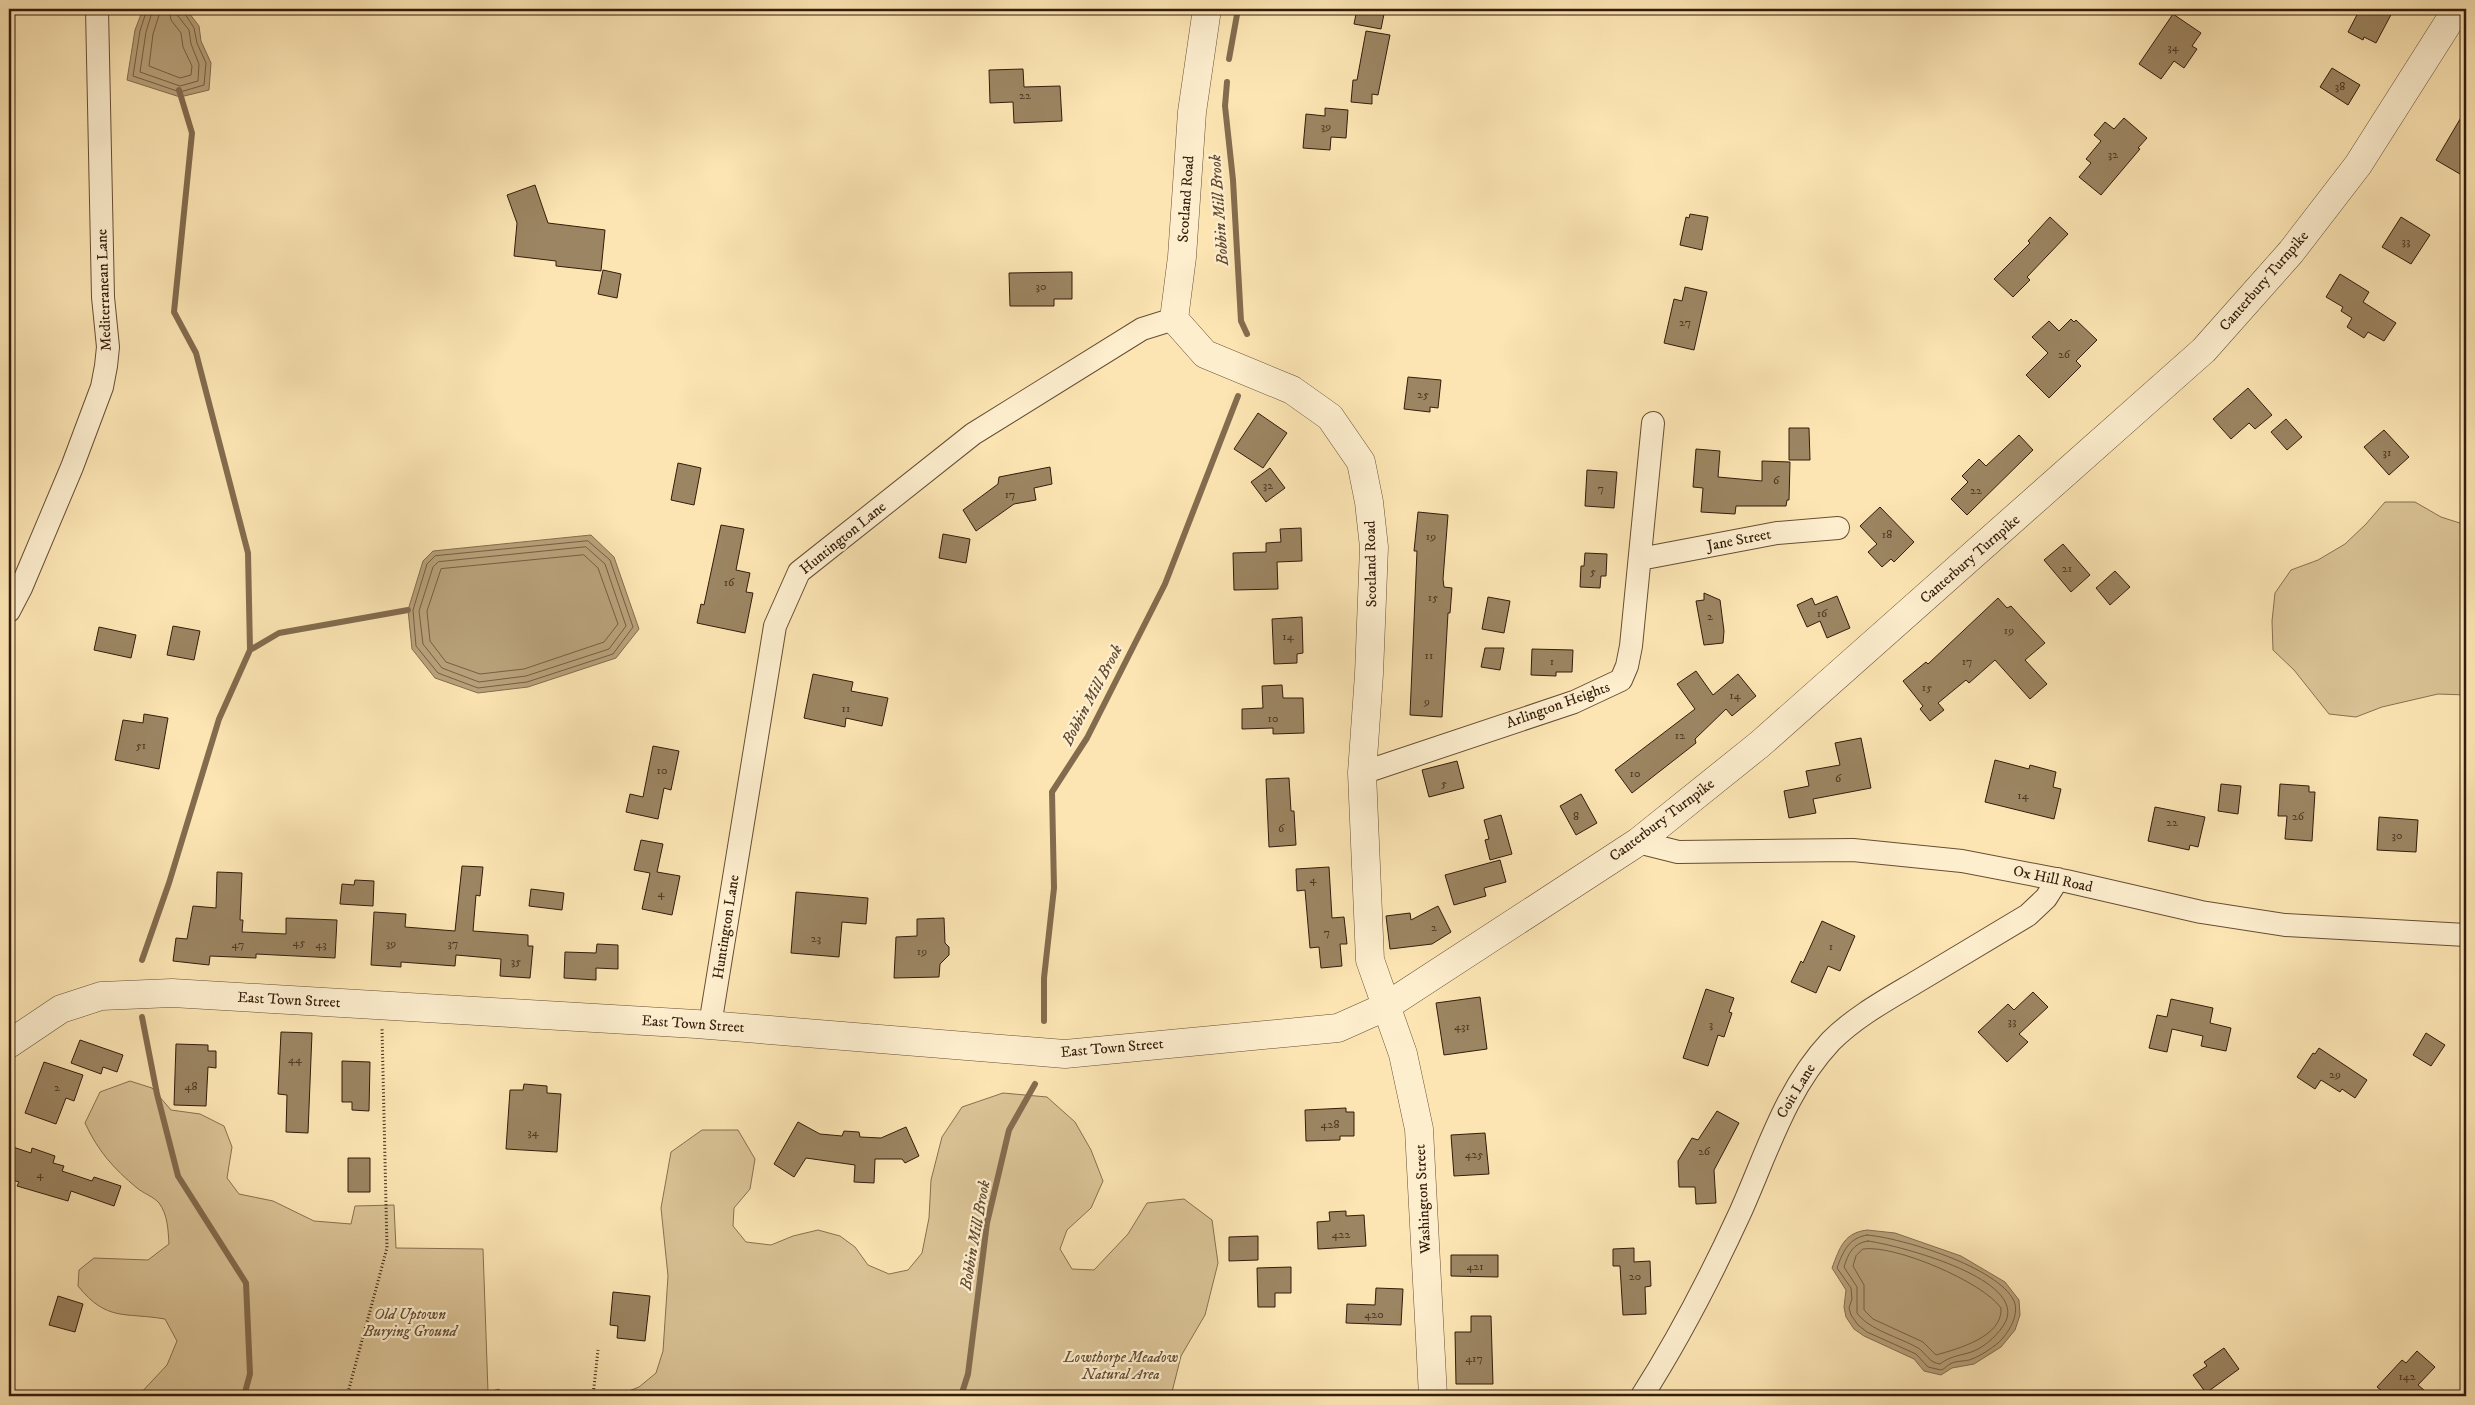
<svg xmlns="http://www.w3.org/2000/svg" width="2475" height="1405" font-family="'IM FELL DW Pica',serif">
<rect width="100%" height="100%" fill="#fce5b3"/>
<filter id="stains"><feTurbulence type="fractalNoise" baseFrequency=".004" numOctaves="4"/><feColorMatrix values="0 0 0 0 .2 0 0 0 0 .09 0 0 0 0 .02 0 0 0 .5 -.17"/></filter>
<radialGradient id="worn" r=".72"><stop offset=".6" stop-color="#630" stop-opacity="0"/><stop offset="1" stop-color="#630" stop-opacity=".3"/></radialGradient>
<path fill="#dac396" stroke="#877050" d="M2385 502H2415L2441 517 2466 525V695L2438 694 2382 707 2356 717 2329 714 2294 670 2273 650 2272 621 2275 593 2291 570 2318 560 2345 544 2366 524Z
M130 1081 152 1088 171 1110 200 1114 224 1126 232 1147 227 1178 239 1194 273 1201 314 1221 351 1224 355 1206 394 1205 396 1248 483 1249 488 1392 499 1389 501 1396H138L167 1365 177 1341 165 1319C124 1312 107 1322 78 1286L79 1270 94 1258 148 1260 169 1244C168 1230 168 1215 159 1203 154 1197 143 1193 137 1188 113 1168 98 1151 85 1123L100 1092Z
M1003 1093 1047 1097 1075 1122 1091 1150 1103 1181 1091 1208 1067 1230 1060 1249 1072 1269 1094 1270 1128 1234 1147 1203 1184 1199 1212 1220 1218 1263 1205 1315 1181 1356 1171 1396H616L639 1387 656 1373 663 1351 668 1276 661 1208 671 1152 702 1130H738L755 1159 750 1189 734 1208 733 1226 746 1242 771 1245 793 1236 818 1230 840 1236 855 1247 868 1265 889 1274 908 1270 922 1253 929 1218 931 1180 942 1137 962 1107Z"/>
<path fill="#b8a17a" stroke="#836c4e" d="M143 9H186L199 26 201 41 211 63 209 90 180 97 127 80 135 30Z
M591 535 614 557 639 629 616 658 528 687 478 693 435 678 412 649 408 610 423 561 433 551Z
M1867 1230 1895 1233 1961 1256 2005 1282 2019 1300 2020 1315 2015 1330 2001 1347 1974 1364 1952 1368 1941 1375 1924 1371 1914 1359 1864 1336 1854 1329 1846 1317 1844 1307 1846 1290 1832 1268C1840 1247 1844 1233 1867 1230Z"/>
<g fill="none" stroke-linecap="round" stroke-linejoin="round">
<path stroke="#765e42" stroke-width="1" d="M147 9 140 31 133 76 180 92 204 85 206 63 197 43 194 28 182 9
M153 9 146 32 140 72 180 86 198 81 199 64 191 44 189 30 178 16 176 9
M161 9 153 34 149 66 180 78 191 75 192 66 183 47 181 33 171 20 169 9
M588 541 610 560 633 627 613 654 527 682 478 688 438 673 416 646 413 610 427 564 435 556Z
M586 547 605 564 626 626 609 649 526 676 479 682 442 668 423 644 419 611 433 567 438 562Z
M584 555 598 568 618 624 604 642 524 669 480 674 446 662 430 641 427 611 441 569Z
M1867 1235C1902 1238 1998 1267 2014 1301 2020 1315 2008 1334 1998 1343 1992 1348 1980 1356 1972 1359 1965 1362 1957 1360 1950 1364 1946 1366 1945 1369 1941 1370L1928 1367 1916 1354 1867 1332 1858 1325 1851 1315 1849 1308 1852 1299 1851 1288 1837 1268C1843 1251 1849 1238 1867 1235Z
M1868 1241C1897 1245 2035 1280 2003 1326 1996 1337 1981 1350 1968 1353 1957 1356 1949 1357 1940 1364 1929 1363 1926 1353 1918 1348 1899 1337 1869 1330 1857 1313V1287L1844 1267C1848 1254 1853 1243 1868 1241Z
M1863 1249C1894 1244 1983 1282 2001 1308 2003 1337 1957 1349 1936 1355L1923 1342 1873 1319 1864 1310V1285L1853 1266 1856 1256Z"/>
<path stroke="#836c4e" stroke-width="6" d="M1229 59 1238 9
M1227 82 1225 106 1233 180 1241 321 1247 334
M250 650 279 633 408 610
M142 960 169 883 219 719 250 650 248 553 196 353 174 312 192 133 179 90
M142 1017 157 1094 178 1176 246 1283 250 1374 244 1396
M1044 1021V978L1054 888 1052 792 1087 738 1165 584 1238 396
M961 1396 968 1374 987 1223 1009 1130 1035 1084"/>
</g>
<path fill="#9c8562" stroke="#341c0b" d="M1357 9H1385L1381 29 1354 24Z
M2360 9H2394L2376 43 2364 37 2363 40 2348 32Z
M2173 14 2201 33 2192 46 2197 49 2184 68 2174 61 2161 79 2139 64Z
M1366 31 1390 35 1378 95 1372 94V104L1351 102 1353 80H1357Z
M2332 68 2360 85 2348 105 2320 87Z
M1023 69 1024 87 1060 86 1062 121 1014 123 1013 102 990 103 989 70Z
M1325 108 1348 110 1346 138 1331 137 1330 150 1303 148 1306 114 1325 116Z
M2466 109V163L2460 174 2436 160Z
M2124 118 2147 138 2138 148 2140 149 2101 195 2079 177 2091 163 2086 159 2101 141 2094 135 2105 122 2114 129Z
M535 185 548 223 605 230 601 271 556 266V261L514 256 517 223 507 195Z
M1690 214 1708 217 1702 250 1680 245 1686 217 1689 218Z
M2050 217 2068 234 2027 277 2030 280 2013 297 1994 279 2030 243 2028 241Z
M2401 217 2430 235 2411 264 2382 247Z
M603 270 621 274 617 298 598 294Z
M1072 272V299H1054V306H1010L1009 273Z
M2340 274 2369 292 2363 302 2396 323 2384 341 2368 332 2364 338 2347 327 2352 318 2341 311 2343 307 2326 297Z
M1685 287 1707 292 1694 350 1664 343 1674 299 1682 301Z
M2071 319 2074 322 2076 320 2097 340 2076 361 2081 366 2049 398 2026 375 2048 353 2032 337 2049 321 2059 331Z
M1408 377 1441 380 1438 408 1430 407V412L1404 409Z
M2248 388 2272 415 2255 429 2249 423 2231 439 2213 419Z
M1258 413 1287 433 1263 468 1234 449Z
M2286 419 2302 437 2287 450 2271 432Z
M1789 428H1809L1810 460H1789Z
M2384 430 2409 457 2389 475 2364 447Z
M2019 435 2033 450 1967 515 1951 499 1968 482 1962 476 1979 459 1986 466Z
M1696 449 1720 451 1718 477 1762 481V461L1790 462 1789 500H1787L1786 506H1736L1735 514 1701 512 1703 488 1693 487Z
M678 463 701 468 694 505 671 500Z
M1050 467 1052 484 1034 488 1036 500 1014 504 976 531 963 510 998 484 999 477Z
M1270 468 1285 488 1266 502 1251 482Z
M1587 470 1617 472 1614 508 1585 506Z
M1880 507 1914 542 1894 562 1891 559 1882 567 1868 552 1877 544 1860 526Z
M1418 512 1448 515 1443 579 1444 587 1452 588 1450 613H1448L1442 717 1410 715 1417 551H1414Z
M721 525 744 529 736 570 750 573 746 592 753 593 745 633 697 623 701 604 704 605Z
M1301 528 1302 561 1277 562 1278 589 1234 590 1233 553 1266 552V543L1281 542 1280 529Z
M943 534 970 539 966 563 939 558Z
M2063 544 2090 575 2071 592 2044 560Z
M1585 553 1607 554 1606 576H1601L1600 588 1580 587 1581 566H1584Z
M2115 571 2130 587 2110 605 2096 588Z
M1704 593 1720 600 1724 631 1723 643 1704 645 1696 601 1704 600Z
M1837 596 1850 628 1827 638 1820 621 1807 627 1797 605 1812 598 1815 605Z
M1488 597 1510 601 1504 633 1482 629Z
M1998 598 2007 608 2011 606 2045 643 2025 660 2047 684 2030 699 1995 660 1969 683 1966 680 1938 703 1944 710 1930 721 1920 709 1923 706 1903 681 1926 662 1928 664Z
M1302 617 1303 653 1297 654V663L1274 664 1272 619Z
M173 626 200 631 194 660 167 655Z
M99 627 136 635 131 658 94 650Z
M1485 648H1504L1500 670 1481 667Z
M1532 649 1573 650 1572 672H1556V676L1531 675Z
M1696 671 1713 695 1738 674 1756 696 1732 716 1726 709 1695 739 1696 743 1632 793 1615 770 1695 709 1677 684Z
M813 674 853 682 851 691 888 698 882 726 846 718 845 727 804 718Z
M1282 685 1283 698H1303L1304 733 1273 734V728L1242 729V709L1263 708 1262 686Z
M144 714 168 718 159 769 115 760 123 720 143 723Z
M1861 738 1871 788 1813 799 1816 813 1789 818 1784 791 1809 786 1806 771 1840 765 1835 743Z
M653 746 679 751 671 790 664 788 658 819 626 812 630 794 643 797Z
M1995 760 2029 769 2030 765 2056 772 2053 787 2061 789 2054 819 1985 802Z
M1457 761 1464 788 1429 797 1422 770Z
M1289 778 1291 811H1294L1296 845 1269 847 1266 779Z
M2221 784 2241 786 2238 814 2218 811Z
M2280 784 2309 786V792H2315L2312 841 2285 839 2287 816H2278Z
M1581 794 1597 823 1576 835 1560 806Z
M2155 807 2205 817 2198 847 2190 845 2189 850 2148 841Z
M1501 815 1512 854 1490 860 1485 840 1489 839 1484 820Z
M2379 817 2418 820 2416 852 2377 850Z
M641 840 663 844 657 872 680 876 672 915 642 909 650 873 634 870Z
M1500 860 1506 882 1484 888 1486 896 1454 905 1445 875Z
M462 866 483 867 480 896 476 895 473 931 528 935V946H533L530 978 500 976 501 959 456 955 455 966 401 962V967L371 965 374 912 406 914 405 927 455 931Z
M1329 867 1332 918 1344 917 1347 944H1340L1342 966 1321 968 1319 947 1310 948 1305 890 1297 891 1296 869Z
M217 872 242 873 240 920H243L242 932 286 934V918L337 920 335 958 256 954V958L210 956 209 965 173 961 176 938 187 939 193 906 216 908Z
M355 880 374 881 373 906 340 904 342 884 354 885Z
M531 889 564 893 562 910 529 906Z
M796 892 868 898 866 924 842 922 839 957 791 953Z
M1438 906 1451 932 1432 944 1390 949 1386 916 1410 913 1411 920Z
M944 918 945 943 949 947V955L940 964 939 977 894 978 896 937 917 936V919Z
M1822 921 1855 936 1840 971 1828 966 1816 993 1791 982 1801 961 1803 963Z
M597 944 618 945V969L596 968V980L564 978 565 952 596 953Z
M1706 989 1734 998 1729 1012 1732 1013 1724 1037 1718 1035 1708 1066 1683 1058Z
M2033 992 2048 1007 2019 1034 2028 1042 2007 1062 1978 1032 2008 1004 2014 1010Z
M1480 997 1487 1049 1444 1055 1436 1003Z
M2171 999 2213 1008 2210 1023 2231 1028 2226 1051 2201 1046 2203 1036 2172 1029 2167 1052 2149 1048 2157 1015 2167 1017Z
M281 1032 312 1033 308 1133 286 1132 287 1095 278 1094Z
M2426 1033 2445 1045 2431 1066 2413 1055Z
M80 1040 123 1055 117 1072 103 1067 101 1074 71 1063Z
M176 1044 208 1045V1051H216V1068L208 1067 206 1106 174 1105Z
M2319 1048 2367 1080 2355 1098 2342 1089 2340 1092 2321 1080 2315 1089 2297 1077 2313 1053 2315 1054Z
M342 1061 370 1062 369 1111 352 1110V1102H342Z
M44 1062 83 1075 74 1101 66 1098 56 1124 25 1113Z
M524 1084 547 1086V1093L561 1094 557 1152 506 1149 510 1090H523Z
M1346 1108V1112H1354V1136H1340V1140L1306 1141 1305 1110Z
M1717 1111 1739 1123 1714 1170 1716 1203 1696 1204 1695 1187H1679L1678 1161 1692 1138 1698 1140Z
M798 1122 820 1134 842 1136 844 1131 859 1132 860 1137 881 1138 906 1127 919 1156 905 1163 902 1159H875L874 1183 854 1182 855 1165 806 1158 794 1177 774 1164Z
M1485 1133 1489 1174 1454 1176 1451 1135Z
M13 1147 31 1153 32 1148 55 1156 53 1163 64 1166 62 1171 92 1181 94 1177 121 1186 114 1206 71 1191 68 1201 17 1186 19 1182 9 1179V1160Z
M348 1158H370V1192H348Z
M1346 1211V1216L1364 1215 1366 1246 1318 1249 1317 1222 1330 1221 1329 1212Z
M1258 1236V1260L1229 1261V1237Z
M1634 1248V1262L1650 1261 1651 1286 1645 1287 1646 1314 1623 1315 1620 1266H1613V1249Z
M1451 1255H1498V1277L1451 1276Z
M1291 1267V1293H1275V1307H1258L1257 1268Z
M1376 1288 1403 1289 1401 1325 1346 1323 1347 1304 1375 1305Z
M613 1292 650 1296 645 1341 617 1338 618 1326 610 1325Z
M58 1296 83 1304 75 1332 49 1325Z
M1471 1316H1491L1493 1384H1456L1455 1332H1471Z
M2224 1348 2239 1369 2206 1393 2193 1375 2207 1366 2204 1362Z
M2417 1351 2435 1367 2418 1385 2431 1396H2388L2377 1387 2402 1360 2406 1363Z"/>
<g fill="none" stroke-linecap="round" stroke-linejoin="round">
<g stroke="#664e35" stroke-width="24">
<path id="minor" d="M1640 559 1777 533 1838 528
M9 611 21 588 72 467 102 387 106 366 108 347 103 297 97 9
M1362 773 1574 702 1621 680 1627 666 1631 646 1653 423
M1638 842 1678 852 1853 850 1962 861 2066 881 2201 912 2285 925 2466 935
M710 1025 775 626 799 572 973 434 1142 329 1174 319
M1642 1396C1679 1338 1711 1276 1740 1213 1767 1153 1785 1090 1831 1041 1856 1016 1888 999 1918 981 1955 959 1992 937 2028 915L2046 898 2058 879"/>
</g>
<g stroke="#664e35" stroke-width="29">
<path id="tertiary" d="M1207 9 1192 112 1182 257 1174 319 1205 354 1292 390 1330 417 1361 462 1369 502 1374 547 1369 674 1362 773 1370 960 1403 1054 1419 1129 1433 1396
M9 1044 61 1009 101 996 172 993 696 1024 1065 1054 1338 1028 1385 1007 1638 842 1760 744 2204 350 2291 252 2358 165 2457 9"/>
</g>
<path stroke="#341c0b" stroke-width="3" stroke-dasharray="1 2.5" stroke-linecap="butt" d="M347 1396 387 1248 382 1028
M593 1396 598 1350"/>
<use href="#minor" stroke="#fdeece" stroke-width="22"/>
<use href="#tertiary" stroke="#fdeece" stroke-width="28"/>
</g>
<g text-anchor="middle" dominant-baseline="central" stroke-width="4.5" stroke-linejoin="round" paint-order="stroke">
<g font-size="12" fill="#4e3621">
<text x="2173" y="47">34</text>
<text x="2340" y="86">38</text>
<text x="1025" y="95">22</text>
<text x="1326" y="126">39</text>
<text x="2113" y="154">32</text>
<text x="2406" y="241">33</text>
<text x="1041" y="286">30</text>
<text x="1685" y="322">27</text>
<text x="2064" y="354">26</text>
<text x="1423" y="394">25</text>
<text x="2387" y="452">31</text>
<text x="1776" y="480">6</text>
<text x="1268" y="485">32</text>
<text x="1601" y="488">7</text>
<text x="1976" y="490">22</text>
<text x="1010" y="494">17</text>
<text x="1887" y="534">18</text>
<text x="1431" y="536">19</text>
<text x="2067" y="568">21</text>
<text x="1593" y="571">5</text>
<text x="729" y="582">16</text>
<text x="1433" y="597">15</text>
<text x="1822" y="613">16</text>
<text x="1710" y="616">2</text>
<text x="2009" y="630">19</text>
<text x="1288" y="636">14</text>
<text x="1429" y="655">11</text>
<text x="1552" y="661">1</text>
<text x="1967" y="661">17</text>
<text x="1927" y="687">15</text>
<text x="1735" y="695">14</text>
<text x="1427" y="701">9</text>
<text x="846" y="708">11</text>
<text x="1273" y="718">10</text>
<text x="1680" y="735">12</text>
<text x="141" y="745">51</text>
<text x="662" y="770">10</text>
<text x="1635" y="773">10</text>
<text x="1838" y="778">6</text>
<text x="1444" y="783">5</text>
<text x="2023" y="795">14</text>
<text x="1576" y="816">8</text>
<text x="2298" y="816">26</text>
<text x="2172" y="822">22</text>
<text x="1281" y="828">6</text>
<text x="2397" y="835">30</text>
<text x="1313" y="879">4</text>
<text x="661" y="893">4</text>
<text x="1434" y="927">2</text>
<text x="1327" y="932">7</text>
<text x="816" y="938">23</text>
<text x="299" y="942">45</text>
<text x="391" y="943">39</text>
<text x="453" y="943">37</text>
<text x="238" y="944">47</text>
<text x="321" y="944">43</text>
<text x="1831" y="946">1</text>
<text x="922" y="951">19</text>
<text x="516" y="961">35</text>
<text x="2012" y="1021">33</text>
<text x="1711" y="1024">3</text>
<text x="1462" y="1026">431</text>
<text x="295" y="1059">44</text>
<text x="2335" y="1074">29</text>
<text x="191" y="1086">48</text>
<text x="57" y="1087">2</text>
<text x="1330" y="1124">428</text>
<text x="533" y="1132">34</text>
<text x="1704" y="1151">26</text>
<text x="1474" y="1154">425</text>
<text x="40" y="1174">4</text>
<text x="1341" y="1234">422</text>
<text x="1475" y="1266">421</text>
<text x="1635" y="1276">20</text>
<text x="1374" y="1314">420</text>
<text x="1474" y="1358">417</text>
<text x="2407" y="1376">142</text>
</g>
<g font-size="15" fill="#341c0b" stroke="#fdeece">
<text transform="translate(1186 199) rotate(-86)">Scotland Road</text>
<text transform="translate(2264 281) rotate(-49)">Canterbury Turnpike</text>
<text transform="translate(104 290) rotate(-92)">Mediterranean Lane</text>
<text transform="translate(843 538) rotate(-39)">Huntington Lane</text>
<text transform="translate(1739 540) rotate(-11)">Jane Street</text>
<text transform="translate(1970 559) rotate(-41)">Canterbury Turnpike</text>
<text transform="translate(1371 564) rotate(-91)">Scotland Road</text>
<text transform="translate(1558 705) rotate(-20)">Arlington Heights</text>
<text transform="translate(1662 820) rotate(-37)">Canterbury Turnpike</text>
<text transform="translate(2053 879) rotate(12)">Ox Hill Road</text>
<text transform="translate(726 927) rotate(-81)">Huntington Lane</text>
<text transform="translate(289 1000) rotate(3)">East Town Street</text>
<text transform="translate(693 1024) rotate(4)">East Town Street</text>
<text transform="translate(1112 1048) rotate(-5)">East Town Street</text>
<text transform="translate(1796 1091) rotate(-59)">Coit Lane</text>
<text transform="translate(1423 1199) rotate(-93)">Washington Street</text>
</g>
<g font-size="15" font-style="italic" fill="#664e35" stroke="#fdeece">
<text x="410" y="1314">Old Uptown<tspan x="410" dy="17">Burying Ground</tspan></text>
<text x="1121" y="1357">Lowthorpe Meadow<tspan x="1121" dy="17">Natural Area</tspan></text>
</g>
<g font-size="16" font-style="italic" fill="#624b32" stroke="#fdeece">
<text transform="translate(1219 210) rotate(-94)">Bobbin Mill Brook</text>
<text transform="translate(1092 695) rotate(-62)">Bobbin Mill Brook</text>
<text transform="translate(975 1235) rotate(-80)">Bobbin Mill Brook</text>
</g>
</g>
<rect width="2475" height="1405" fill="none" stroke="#fce5b3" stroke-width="30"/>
<rect x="10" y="10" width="2455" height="1385" fill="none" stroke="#341c0b" stroke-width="2.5"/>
<rect x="15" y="15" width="2445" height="1375" fill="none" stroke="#341c0b"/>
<rect width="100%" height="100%" filter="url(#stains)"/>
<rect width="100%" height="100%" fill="url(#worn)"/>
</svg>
